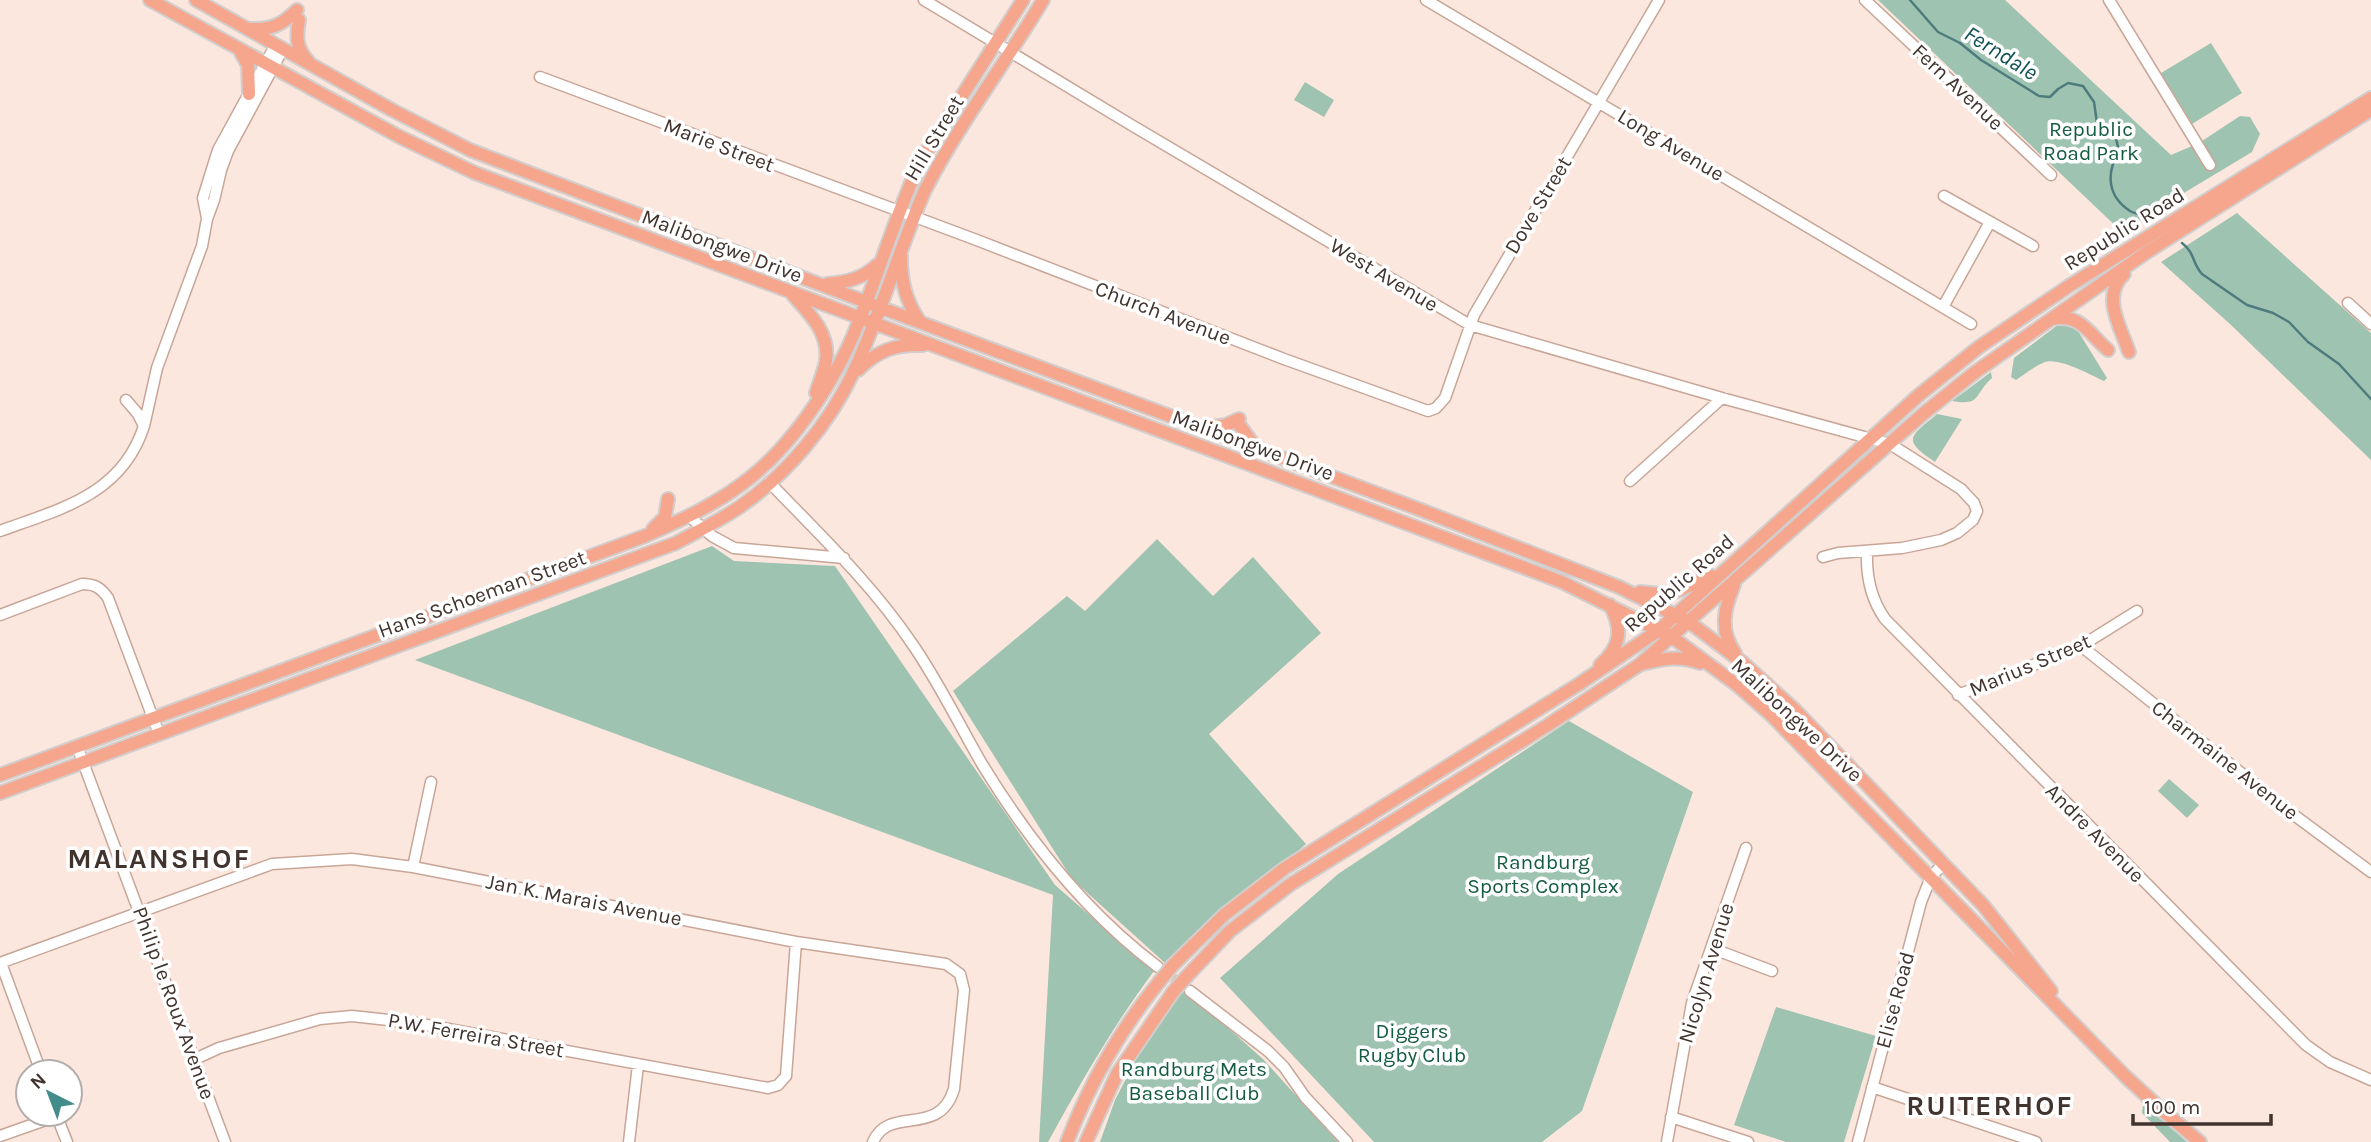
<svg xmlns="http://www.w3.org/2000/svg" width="2371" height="1142" font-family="Karla,sans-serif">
<rect width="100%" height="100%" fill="#fce7de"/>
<path fill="#9fc3b1" d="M1878 0H2005L2171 155 2199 143 2240 116 2250 117 2260 134 2252 152 2149 214 2123 233Z
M2211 43 2242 93 2192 124 2161 73Z
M1305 82 1334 100 1324 117 1294 100Z
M2237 213 2371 333V460L2231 325 2161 262Z
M2059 324 2071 326 2078 331 2107 378 2104 381C2091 375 2059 357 2045 362 2035 366 2025 374 2016 380L2011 377 2014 358Z
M1991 372 1992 378C1973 395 1982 406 1952 401Z
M1937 414 1962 419 1935 462C1901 439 1910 437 1937 414Z
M1157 539 1213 596 1253 557 1321 633 1209 734 1306 844 1165 963 1072 879 953 691 1067 596 1085 611Z
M712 546 734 561 835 566 1055 885 1154 971C1113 1026 1081 1082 1048 1142H1039L1053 895 415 660Z
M1569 721 1693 792 1582 1111 1542 1142H1374L1220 978 1338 874Z
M2169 779 2199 805 2187 818 2158 791Z
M1184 989 1263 1059 1338 1142H1100L1115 1100 1144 1044Z
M1776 1007 1876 1036 1844 1142H1786L1734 1125Z
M2143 1104 2187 1142H2170L2142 1113Z"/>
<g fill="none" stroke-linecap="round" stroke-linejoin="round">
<path stroke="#4e7c7e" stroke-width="2.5" d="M1910 0 1938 32 1960 43 1981 60 2039 96 2050 97 2058 89 2068 83 2083 86 2094 102 2097 123 2116 139 2119 151C2106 173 2107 196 2130 211 2137 215 2145 215 2152 219
M2182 243C2195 253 2192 263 2202 274L2247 305 2273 313 2289 322 2308 342 2339 364 2371 399"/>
<path stroke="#d7c3bb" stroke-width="10" stroke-dasharray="10 5" stroke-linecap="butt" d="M1161 969 1190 991"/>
<g stroke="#c7a698" stroke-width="13">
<path id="minor" d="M924 0 1133 126 1470 325 1722 398 1890 444 1961 489 1974 503 1977 511 1973 520 1957 533 1941 540 1902 548 1838 553 1823 557
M1426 0 1971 324
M1865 0 2051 175
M2109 0 2210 165
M540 77 974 239 1284 359 1428 411 1436 408 1445 398 1474 315 1659 0
M1944 196 2033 246
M207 218 203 198 218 150 276 44
M2348 303 2371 324
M1943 307 1990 222
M144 426 157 368 202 246 207 219 214 200 221 170 228 151 283 49
M1630 481 1722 398
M769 482C820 535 872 584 913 645 939 683 959 724 982 764 1029 841 1085 912 1158 967
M690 517 712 536 734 548 844 558
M0 531C60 509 122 495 144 426L138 414 126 400
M1867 551C1866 576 1870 598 1885 619L2306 1045 2330 1062 2371 1080
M0 615 82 584C95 584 101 588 108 598L159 734
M2081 646 2294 815 2371 872
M1958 695 2081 646 2137 611
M77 746 225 1142
M413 867 431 782
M1711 948 1772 971
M0 963 272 864 352 859 413 867 796 942 946 964 960 974 964 990 954 1089C939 1139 889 1104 873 1142
M1 963 41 1072
M1190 991 1268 1051 1284 1067 1305 1097 1347 1142
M195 1059 219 1048 320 1019 352 1016 416 1023 768 1088 778 1085 786 1076 796 942
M1872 1087 2036 1142
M56 1114 67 1142
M1671 1117 1748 1142
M0 1136 57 1116
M629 1142 638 1065
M1667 1142 1692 1003 1746 848
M1858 1142 1921 902 1931 877 1944 863"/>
</g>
<g stroke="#d1cecd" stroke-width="16">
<path id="major" d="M150 0 400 137 475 173 1562 582 1672 637 1737 685 1771 715 2125 1076 2163 1111 2200 1142
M196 0 392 110 470 150 879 307 1421 510 1619 587 1689 622 1742 662 1794 709 1983 905 2051 991
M299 20C296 37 296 48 308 61
M250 29C271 30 282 25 297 10
M240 51 248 65 249 94
M901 256C901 281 905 300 920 322
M2124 274C2101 296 2120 326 2129 352
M827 284C847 282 862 279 877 265
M792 294C809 313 830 333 826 361 824 372 819 383 816 393
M2051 319C2081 313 2088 333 2108 350
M858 370C878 350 896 344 923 345
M1238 423 1256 448
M1205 428 1226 425 1239 419
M653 529 665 517 668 499
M1734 585C1724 609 1719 630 1735 653
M1640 592 1668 595 1712 576
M1642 664C1663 659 1679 655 1700 663
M1600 665C1621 647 1623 629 1610 605
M0 775 645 536C682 520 719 503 751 477 792 444 827 392 849 345 873 291 890 231 914 176L925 154 1023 0
M0 793 676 543C698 531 721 520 741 506 787 474 829 424 853 373 881 314 899 250 925 190 959 124 1005 64 1043 0
M1173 965 1224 915 1285 868 1579 684 1659 630 1919 395 1979 347 2069 286 2371 98
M1188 975 1230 931 1291 884 1548 725 1639 665 1923 414 1974 373 2147 252 2371 110
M1067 1142C1089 1085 1120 1030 1159 982
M1086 1142 1117 1074 1173 992"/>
</g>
<use href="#minor" stroke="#fff" stroke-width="10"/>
<use href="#major" stroke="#f7a68e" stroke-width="12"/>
<g stroke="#d1cecd" stroke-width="16" stroke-linecap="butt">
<path id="major-bridge" d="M1159 982 1173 965
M1173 992 1188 975"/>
</g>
<use href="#major-bridge" stroke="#f7a68e" stroke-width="12"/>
</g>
<g text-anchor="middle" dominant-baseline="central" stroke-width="7" stroke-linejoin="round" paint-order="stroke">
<g font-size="21" fill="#41332e" stroke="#fff">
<text transform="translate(1958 87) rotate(43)">Fern Avenue</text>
<text transform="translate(934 138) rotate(-59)">Hill Street</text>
<text transform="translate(719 145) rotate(21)">Marie Street</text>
<text transform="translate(1671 145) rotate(31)">Long Avenue</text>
<text transform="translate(1538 205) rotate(-59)">Dove Street</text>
<text transform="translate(2124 229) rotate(-32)">Republic Road</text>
<text transform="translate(722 246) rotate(21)">Malibongwe Drive</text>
<text transform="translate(1384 275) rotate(31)">West Avenue</text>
<text transform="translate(1163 313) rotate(21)">Church Avenue</text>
<text transform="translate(1253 445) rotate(20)">Malibongwe Drive</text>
<text transform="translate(1679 583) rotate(-41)">Republic Road</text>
<text transform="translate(482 594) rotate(-20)">Hans Schoeman Street</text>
<text transform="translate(2030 665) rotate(-23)">Marius Street</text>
<text transform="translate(1797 720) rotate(43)">Malibongwe Drive</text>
<text transform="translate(2225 760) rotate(38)">Charmaine Avenue</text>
<text transform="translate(2095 833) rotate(45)">Andre Avenue</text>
<text transform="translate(584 900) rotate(11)">Jan K. Marais Avenue</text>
<text transform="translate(1706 973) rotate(-73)">Nicolyn Avenue</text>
<text transform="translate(1895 1000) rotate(-75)">Elise Road</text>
<text transform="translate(174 1003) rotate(70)">Philip le Roux Avenue</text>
<text transform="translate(476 1035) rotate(10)">P.W. Ferreira Street</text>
</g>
<g font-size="21" fill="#145c41" stroke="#fff">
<text x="2091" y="129">Republic<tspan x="2091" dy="24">Road Park</tspan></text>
<text x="1543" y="862">Randburg<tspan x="1543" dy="24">Sports Complex</tspan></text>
<text x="1412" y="1031">Diggers<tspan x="1412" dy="24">Rugby Club</tspan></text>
<text x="1194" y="1069">Randburg Mets<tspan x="1194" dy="24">Baseball Club</tspan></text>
</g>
<g font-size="23" font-style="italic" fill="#115256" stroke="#fff">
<text transform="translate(2001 53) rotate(32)">Ferndale</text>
</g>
<g font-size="28" font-weight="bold" letter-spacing="2" fill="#41332e" stroke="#fff">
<text x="159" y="858">MALANSHOF</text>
<text x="1990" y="1105">RUITERHOF</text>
</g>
</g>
<g transform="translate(49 1093) rotate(318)"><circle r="33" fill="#ffffff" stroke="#b3adab" stroke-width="2"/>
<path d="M0-5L12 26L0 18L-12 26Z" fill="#448c8c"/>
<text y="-10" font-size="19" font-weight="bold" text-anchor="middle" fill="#41332e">N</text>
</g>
<path d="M2133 1114v10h138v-10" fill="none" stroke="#41332e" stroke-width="3.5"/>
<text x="2144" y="1114" font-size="21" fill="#41332e" stroke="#ffffff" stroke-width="5" paint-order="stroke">100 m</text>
</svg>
